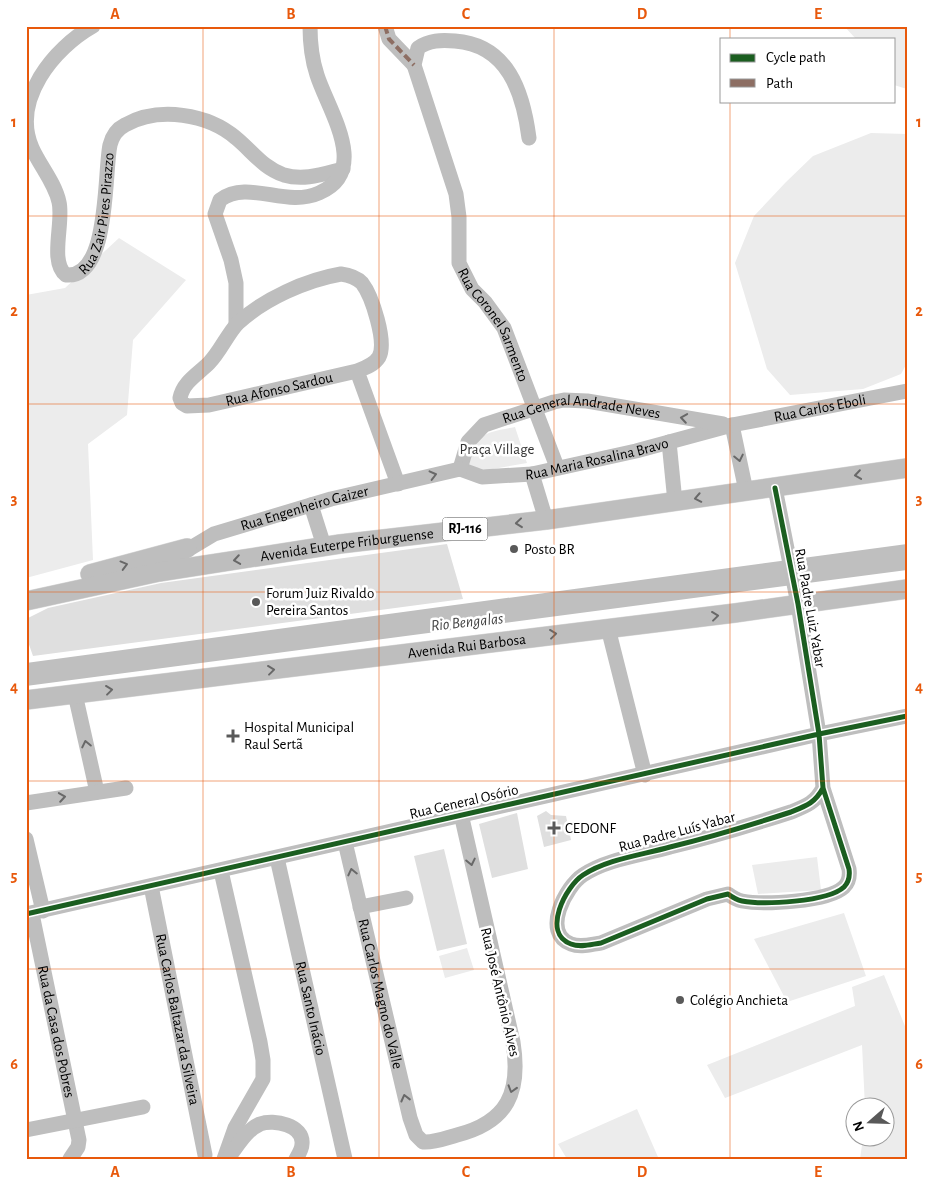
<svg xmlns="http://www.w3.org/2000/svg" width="933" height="1185" font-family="'Alegreya Sans',sans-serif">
<rect width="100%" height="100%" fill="#fff"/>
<path fill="#ececec" d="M844 26H907V89L894 85V39H856Z
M871 133 907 134V363L901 374 863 389 790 395 767 369 735 263 754 216 786 182 813 156Z
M119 238 186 280 133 340 127 415 88 444 93 560 26 578V295L65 288Z
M515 427 527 463 487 470 468 466C478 433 482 433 515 427Z
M817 857 821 890 758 894 752 865Z
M844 913 866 976 787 1002 754 939Z
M467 948 474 970 445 978 439 956Z
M884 975 907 1031V1159H860L863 1138H886V1108L865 1107 862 1045 725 1098 707 1065 855 1006 852 987Z
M637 1109 658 1157 567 1159 558 1144Z"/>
<path fill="#bfbfbf" d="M907 544V570L26 686V663Z"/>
<path fill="#dfdfdf" d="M447 544 463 599 33 656 26 636V619L48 608 161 583Z
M546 811 551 815 566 816 571 840 544 847 537 816Z
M517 813 528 869 492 878 479 824Z
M444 849 467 944 437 951 414 856Z"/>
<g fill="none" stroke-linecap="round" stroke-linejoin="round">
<g stroke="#dbdbdb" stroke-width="20">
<g id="major">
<path d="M90 574 187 548"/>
<path id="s11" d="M26 601 159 572 340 544 546 520 907 468"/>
<path id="s12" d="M26 700 735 613 907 589"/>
</g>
</g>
<g stroke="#bebebe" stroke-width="15">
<path id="s1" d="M93 26C54 48 11 100 32 148 40 166 55 183 59 202 64 222 49 262 66 275 110 279 104 172 110 145 112 137 117 129 125 125 159 106 208 114 236 138 252 151 263 168 284 175 304 181 323 174 343 169"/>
<path d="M385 26 389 39 414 65"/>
<path id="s2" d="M529 138C523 92 508 45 455 41 441 40 429 40 418 48L414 65 456 194 459 217V263L472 289 485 302 504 328 557 467"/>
<path d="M236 324V283L231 260 215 214 220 200C249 179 285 208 319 193 371 171 328 110 317 75 312 60 310 43 310 26"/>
<path id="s3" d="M357 371C365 368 374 365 379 357 387 342 372 296 362 283 356 277 349 275 341 274 306 280 264 299 238 323 228 333 220 352 209 363 198 374 183 382 180 398L182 403 187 406 209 405 357 371 398 484"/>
<path d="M732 425 746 491"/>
<path d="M669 442 675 502"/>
<path id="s4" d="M460 469 482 477 532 474 636 451 732 425 907 391"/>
<path id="s5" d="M460 469 468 442 484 425 554 402 564 400 587 401 723 424"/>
<path d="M532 474 546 520"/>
<path d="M775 488 798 604 819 734 823 788 849 869C850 876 849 882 844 887 828 902 763 905 742 901 737 900 732 897 728 894L707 899 601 943C592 944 581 948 571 944 541 933 566 886 583 875 607 859 642 855 670 847 711 837 751 825 791 812 806 806 815 803 823 788"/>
<path d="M311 505 324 546"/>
<path id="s6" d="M179 555 214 534 331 499 460 469"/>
<path d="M608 628 645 775"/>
<path d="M75 694 97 792"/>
<path d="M26 803 126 788"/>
<path d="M26 839 43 911"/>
<path id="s7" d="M345 842 410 1118 416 1135 423 1142C434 1143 446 1138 457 1135 508 1122 521 1092 513 1042L461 814"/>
<path id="s8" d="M277 858 345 1159"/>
<path d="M221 871 260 1042 263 1060V1079L235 1128 224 1159"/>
<path id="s9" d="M151 886 205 1155"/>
<path d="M360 907 406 898"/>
<path d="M26 914 819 734 907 716"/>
<path id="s10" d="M32 914 79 1140 78 1147 70 1159"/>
<path d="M26 1130 143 1107"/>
<path d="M228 1158C237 1147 246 1130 260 1124 274 1119 304 1125 302 1144 302 1149 299 1154 296 1159"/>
</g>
<use href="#major" stroke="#bebebe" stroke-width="19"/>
<path stroke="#8d6e63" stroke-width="4" stroke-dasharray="8 4" stroke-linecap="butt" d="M385 26 389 39 414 65"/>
<g stroke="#fff" stroke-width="8">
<path id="cycleway" d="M775 488 798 604 819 734 823 788 849 869C850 876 849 882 844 887 828 902 763 905 742 901 737 900 732 897 728 894L707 899 601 943C592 944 581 948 571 944 541 933 566 886 583 875 607 859 642 855 670 847 711 837 751 825 791 812 806 806 815 803 823 788
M26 914 819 734 907 716"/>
</g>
<use href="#cycleway" stroke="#1b5e20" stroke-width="5"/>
</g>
<defs><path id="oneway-chevron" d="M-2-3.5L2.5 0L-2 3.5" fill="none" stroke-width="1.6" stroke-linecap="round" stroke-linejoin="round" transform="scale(1.25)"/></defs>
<g stroke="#686868">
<use href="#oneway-chevron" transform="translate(684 418) rotate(-171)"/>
<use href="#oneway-chevron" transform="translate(739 458) rotate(78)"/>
<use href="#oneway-chevron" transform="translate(433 475) rotate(-14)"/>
<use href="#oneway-chevron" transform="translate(858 475) rotate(172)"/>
<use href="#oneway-chevron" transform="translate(698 498) rotate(169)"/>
<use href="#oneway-chevron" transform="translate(519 523) rotate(174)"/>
<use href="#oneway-chevron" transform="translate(237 560) rotate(171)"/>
<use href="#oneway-chevron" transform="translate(124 565) rotate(-15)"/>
<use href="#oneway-chevron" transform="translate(715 616) rotate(-7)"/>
<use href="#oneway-chevron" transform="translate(553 634) rotate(-7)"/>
<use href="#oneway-chevron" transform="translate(271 670) rotate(-7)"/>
<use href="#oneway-chevron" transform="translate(109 690) rotate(-7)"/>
<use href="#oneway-chevron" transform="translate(86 744) rotate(-102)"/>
<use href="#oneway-chevron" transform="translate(62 797) rotate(-9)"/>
<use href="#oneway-chevron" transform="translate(471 862) rotate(78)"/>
<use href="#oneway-chevron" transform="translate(352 872) rotate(-103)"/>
<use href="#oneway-chevron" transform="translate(512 1089) rotate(107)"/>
<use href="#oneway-chevron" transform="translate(405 1098) rotate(-104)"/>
</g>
<path fill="none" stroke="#e8590c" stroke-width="1" stroke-opacity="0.55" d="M203 26V1159M379 26V1159M554 26V1159M730 26V39M730 101V1159M26 216H907M26 404H907M26 592H907M26 781H907M26 969H907"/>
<g fill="#595959" stroke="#fff" stroke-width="2">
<circle cx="514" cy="549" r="5"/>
<circle cx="256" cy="602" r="5"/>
<path d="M230.5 728.5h5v5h5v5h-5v5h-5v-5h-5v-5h5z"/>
<path d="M551.5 820.5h5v5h5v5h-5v5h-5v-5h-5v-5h5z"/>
<circle cx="680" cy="1000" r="5"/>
</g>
<g text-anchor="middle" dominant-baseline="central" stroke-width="5" stroke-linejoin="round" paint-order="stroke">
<rect fill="#fff" stroke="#4c4c4c" stroke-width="1" x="442.5" y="517.5" width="45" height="23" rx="4"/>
<g font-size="14" font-weight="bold" fill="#000">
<text x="465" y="529">RJ-116</text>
</g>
<g font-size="15" fill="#000" stroke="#fff">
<text stroke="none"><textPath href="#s1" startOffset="362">Rua Zair Pires Pirazzo</textPath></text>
<text stroke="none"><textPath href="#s2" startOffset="466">Rua Coronel Sarmento</textPath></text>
<text stroke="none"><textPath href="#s3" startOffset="444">Rua Afonso Sardou</textPath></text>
<text stroke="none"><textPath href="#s4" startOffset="369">Rua Carlos Eboli</textPath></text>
<text stroke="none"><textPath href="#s5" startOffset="152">Rua General Andrade Neves</textPath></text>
<text stroke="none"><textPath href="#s4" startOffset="140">Rua Maria Rosalina Bravo</textPath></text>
<text stroke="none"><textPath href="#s6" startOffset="135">Rua Engenheiro Gaizer</textPath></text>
<text stroke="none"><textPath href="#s11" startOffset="326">Avenida Euterpe Friburguense</textPath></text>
<text transform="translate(810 608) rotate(80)">Rua Padre Luiz Yabar</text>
<text stroke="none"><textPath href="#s12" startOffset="444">Avenida Rui Barbosa</textPath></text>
<text transform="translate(464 802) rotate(-13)">Rua General Osório</text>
<text transform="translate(677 832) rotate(-15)">Rua Padre Luís Yabar</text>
<text transform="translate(500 992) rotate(77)">Rua José Antônio Alves</text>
<text stroke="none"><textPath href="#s7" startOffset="156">Rua Carlos Magno do Valle</textPath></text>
<text stroke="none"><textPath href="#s8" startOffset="154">Rua Santo Inácio</textPath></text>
<text stroke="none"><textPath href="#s9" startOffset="136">Rua Carlos Baltazar da Silveira</textPath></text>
<text stroke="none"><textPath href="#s10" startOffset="120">Rua da Casa dos Pobres</textPath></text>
</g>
<g font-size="15" fill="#333" stroke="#fff">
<text x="497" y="449">Praça Village</text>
</g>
<g font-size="15" fill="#000" stroke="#fff" text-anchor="start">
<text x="524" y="549">Posto BR</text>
<text x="266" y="593">Forum Juiz Rivaldo<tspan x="266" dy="17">Pereira Santos</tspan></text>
<text x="244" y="727">Hospital Municipal<tspan x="244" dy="17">Raul Sertã</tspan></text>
<text x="565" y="828">CEDONF</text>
<text x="690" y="1000">Colégio Anchieta</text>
</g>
<g font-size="16" font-style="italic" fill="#444" stroke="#fff">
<text transform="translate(467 622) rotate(-6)">Rio Bengalas</text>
</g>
</g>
<rect width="933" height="1185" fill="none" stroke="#ffffff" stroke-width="55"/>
<rect x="720" y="38" width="175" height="65" fill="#ffffff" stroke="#999999"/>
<rect x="730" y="54" width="25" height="8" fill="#1b5e20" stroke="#999999"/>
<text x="766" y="62" font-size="15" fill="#000000">Cycle path</text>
<rect x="730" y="79" width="25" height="8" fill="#8d6e63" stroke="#999999"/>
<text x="766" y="88" font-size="15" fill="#000000">Path</text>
<g transform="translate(870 1122) rotate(250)"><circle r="24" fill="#ffffff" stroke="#999999"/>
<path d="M0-4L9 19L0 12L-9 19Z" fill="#595959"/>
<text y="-8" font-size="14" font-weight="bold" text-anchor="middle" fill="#000000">N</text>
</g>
<rect x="28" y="28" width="878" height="1130" fill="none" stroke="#e8590c" stroke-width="2"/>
<g font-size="16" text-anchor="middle" font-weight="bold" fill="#e8590c">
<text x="115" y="19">A</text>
<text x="291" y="19">B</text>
<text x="466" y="19">C</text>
<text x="642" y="19">D</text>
<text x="818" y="19">E</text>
<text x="14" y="127">1</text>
<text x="919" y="127">1</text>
<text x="14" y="316">2</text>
<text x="919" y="316">2</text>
<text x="14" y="504">3</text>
<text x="919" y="504">3</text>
<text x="14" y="692">4</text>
<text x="919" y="692">4</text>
<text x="14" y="881">5</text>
<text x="919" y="881">5</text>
<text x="14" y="1069">6</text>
<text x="919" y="1069">6</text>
<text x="115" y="1177">A</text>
<text x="291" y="1177">B</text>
<text x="466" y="1177">C</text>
<text x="642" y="1177">D</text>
<text x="818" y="1177">E</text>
</g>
</svg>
